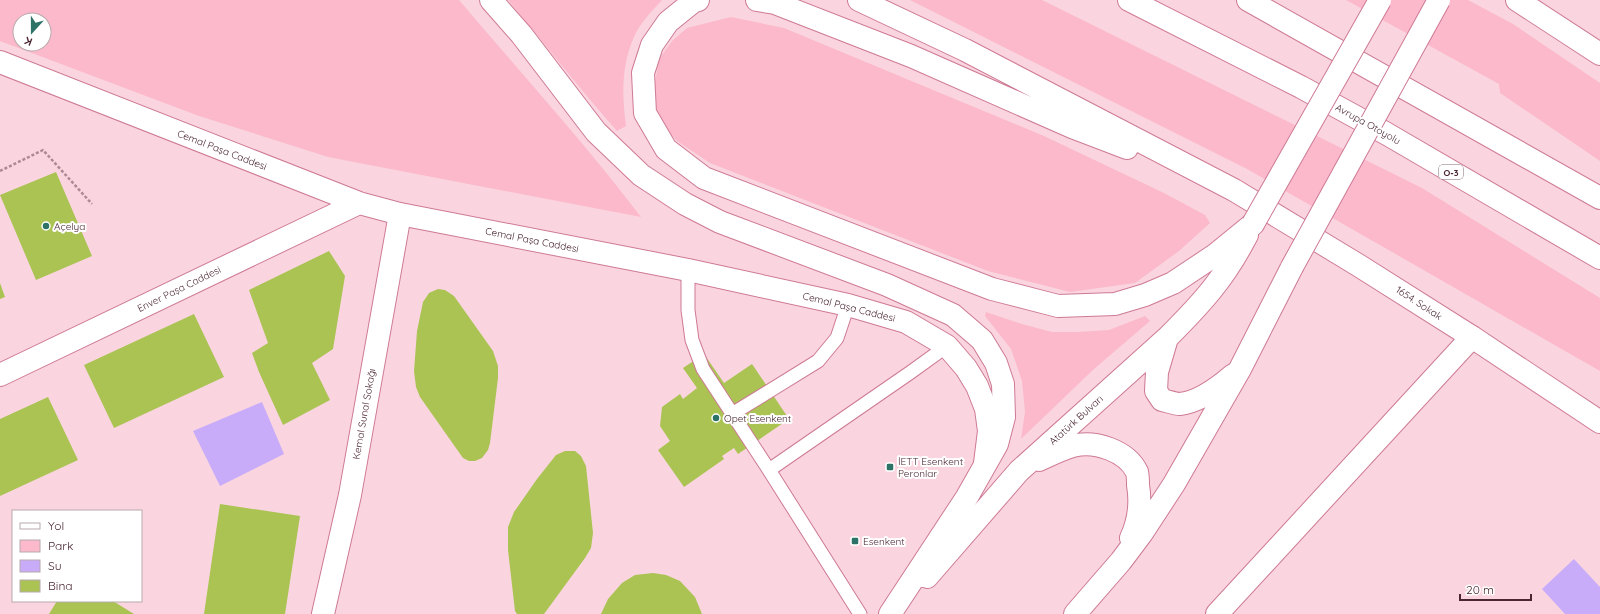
<svg xmlns="http://www.w3.org/2000/svg" width="1600" height="614" font-family="Quicksand,sans-serif">
<rect width="100%" height="100%" fill="#fad5df"/>
<path fill="#fbb9cb" fill-rule="evenodd" d="M0 0H459C520 72 584 142 641 217L328 157 199 116 0 41ZM20 20H44V44H20Z
M508 0H662C652 11 640 23 634 37 621 67 622 95 626 126L617 131C579 88 544 43 508 0Z
M910 0H1042L1422 188 1600 298V371L1247 169Z
M1346 0H1468L1513 24 1600 83V161L1500 93 1499 84Z
M731 17 784 28 1044 136 1164 193 1205 215 1210 223 1179 251 1135 283 1070 292 988 271 710 163 677 141 663 125 655 109V82L659 59 672 41 687 28Z
M986 312 1022 324 1052 332H1077L1109 330 1145 316 1150 321 1094 369 1021 439 1025 412 1022 381 1011 349 985 316Z"/>
<path fill="#c8acfa" d="M262 402 284 454 220 486 193 431Z
M1574 559 1600 587V614H1565L1542 589Z"/>
<path fill="#aac353" d="M56 172 92 256 36 280 0 195Z
M329 251 345 276 333 349 312 363 330 400 283 425 259 372 252 353 268 343 249 290Z
M0 283 5 297 0 299Z
M438 289 445 290 454 296 493 351 498 366V378L490 443 488 450 482 458 475 461H469L463 458 420 397 416 387 414 371 417 331 423 302 429 293Z
M194 314 224 377 114 428 84 365Z
M704 354 724 383 752 364 789 419 738 454 734 448 722 456 724 459 684 487 658 450 670 441 660 426 662 407 680 394 683 399 697 388 683 368Z
M48 397 78 460 0 496V419Z
M565 451H575L581 456 586 466 593 533 591 548 585 558 544 614H517L515 611 508 550V527L514 512 537 479 556 455Z
M220 504 300 516 285 614H204Z
M653 573 666 575 680 581 695 597 702 614H601L608 599 622 583 635 575Z
M57 601H113L134 614H49Z"/>
<g fill="none" stroke-linecap="round" stroke-linejoin="round">
<g stroke="#ce7a94" stroke-width="15">
<path id="service" d="M688 270V310L692 340 703 369 769 470
M732 414 818 361 837 338 848 305
M860 614 769 470 911 372 947 346"/>
</g>
<g stroke="#ce7a94" stroke-width="24">
<path id="minor" d="M0 62 359 203 400 214 688 270 848 305 906 322 947 346 966 368 977 386 986 409 989 431 985 463
M0 375 359 203
M323 614 350 495 400 214
M1217 614 1472 337"/>
</g>
<g stroke="#ce7a94" stroke-width="24">
<path id="primary" d="M491 0 521 34 596 132 641 175 685 204 720 222 887 285 953 315 982 340 996 363 1003 384 1004 417 997 444 967 497 890 614
M698 0 694 1 668 22 652 45 643 73 645 113 666 149 704 178 992 289 1058 306 1115 304 1145 295 1173 283 1215 255 1253 224
M757 0 775 3 911 56 1072 127 1127 148
M859 0 965 50 1234 190 1358 265 1472 337 1600 422
M1167 338 1157 372 1156 391 1162 400C1167 401 1175 404 1180 404 1199 402 1219 387 1233 375
M1039 460C1050 455 1062 449 1073 446 1095 440 1127 451 1137 472 1138 476 1138 481 1138 485 1141 503 1139 521 1131 538
M927 577 1019 471 1167 338C1183 322 1199 306 1213 288 1226 272 1237 254 1247 235
M1075 614 1121 561 1142 533 1174 484 1240 369 1292 267"/>
</g>
<g stroke="#ce7a94" stroke-width="24">
<path id="motorway" d="M1129 0 1301 87 1387 134 1600 258
M1248 0 1600 198
M1517 0 1600 54"/>
</g>
<path stroke="#ad8993" stroke-width="2.5" stroke-dasharray="3 2" stroke-linecap="butt" d="M0 171 43 150 92 204"/>
<use href="#service" stroke="#fff" stroke-width="13"/>
<use href="#minor" stroke="#fff" stroke-width="22"/>
<use href="#primary" stroke="#fff" stroke-width="22"/>
<use href="#motorway" stroke="#fff" stroke-width="22"/>
<g stroke="#ce7a94" stroke-width="24" stroke-linecap="butt">
<path id="primary-bridge" d="M1253 224 1380 0
M1292 267 1439 0"/>
</g>
<use href="#primary-bridge" stroke="#fff" stroke-width="22"/>
</g>
<g fill="#2d7267" stroke="#fff" stroke-width="1.5">
<circle cx="46" cy="226" r="4"/>
<circle cx="716" cy="418" r="4"/>
<rect x="886" y="463" width="8" height="8" rx="2"/>
<rect x="851" y="537" width="8" height="8" rx="2"/>
</g>
<g text-anchor="middle" dominant-baseline="central" stroke-width="4" stroke-linejoin="round" paint-order="stroke">
<rect fill="#fff" stroke="#806870" stroke-width="1" x="1439" y="165" width="24" height="14" rx="3"/>
<g font-size="9" font-weight="bold" fill="#4a2732">
<text x="1451" y="172">O-3</text>
</g>
<g font-size="10" fill="#4a2732" stroke="#fff">
<text transform="translate(1368 124) rotate(29)">Avrupa Otoyolu</text>
<text transform="translate(222 150) rotate(21)">Cemal Paşa Caddesi</text>
<text transform="translate(532 240) rotate(11)">Cemal Paşa Caddesi</text>
<text transform="translate(179 289) rotate(-26)">Enver Paşa Caddesi</text>
<text transform="translate(1419 303) rotate(33)">1654. Sokak</text>
<text transform="translate(849 307) rotate(14)">Cemal Paşa Caddesi</text>
<text transform="translate(364 414) rotate(-80)">Kemal Sunal Sokağı</text>
<text transform="translate(1076 420) rotate(-42)">Atatürk Bulvarı</text>
</g>
<g font-size="10" fill="#4a2732" stroke="#fff" text-anchor="start">
<text x="54" y="226">Açelya</text>
<text x="724" y="418">Opet Esenkent</text>
<text x="898" y="461">İETT Esenkent<tspan x="898" dy="12">Peronlar</tspan></text>
<text x="863" y="541">Esenkent</text>
</g>
</g>
<rect x="12" y="510" width="130" height="92" fill="#ffffff" stroke="#b7a9ad"/>
<rect x="20" y="523" width="20" height="6" fill="#ffffff" stroke="#b7a9ad"/>
<text x="48" y="530" font-size="12" fill="#4a2732">Yol</text>
<rect x="20" y="540" width="20" height="12" fill="#fbb9cb" stroke="#b7a9ad"/>
<text x="48" y="550" font-size="12" fill="#4a2732">Park</text>
<rect x="20" y="560" width="20" height="12" fill="#c8acfa" stroke="#b7a9ad"/>
<text x="48" y="570" font-size="12" fill="#4a2732">Su</text>
<rect x="20" y="580" width="20" height="12" fill="#aac353" stroke="#b7a9ad"/>
<text x="48" y="590" font-size="12" fill="#4a2732">Bina</text>
<g transform="translate(32 32) rotate(201)"><circle r="19" fill="#ffffff" stroke="#b7a9ad"/>
<path d="M0-3L7 15L0 10L-7 15Z" fill="#2d7267"/>
<text y="-6" font-size="11" font-weight="bold" text-anchor="middle" fill="#4a2732">K</text>
</g>
<path d="M1460 594v6h71v-6" fill="none" stroke="#4a2732" stroke-width="2"/>
<text x="1466" y="594" font-size="12" fill="#4a2732" stroke="#ffffff" stroke-width="3" paint-order="stroke">20 m</text>
</svg>
